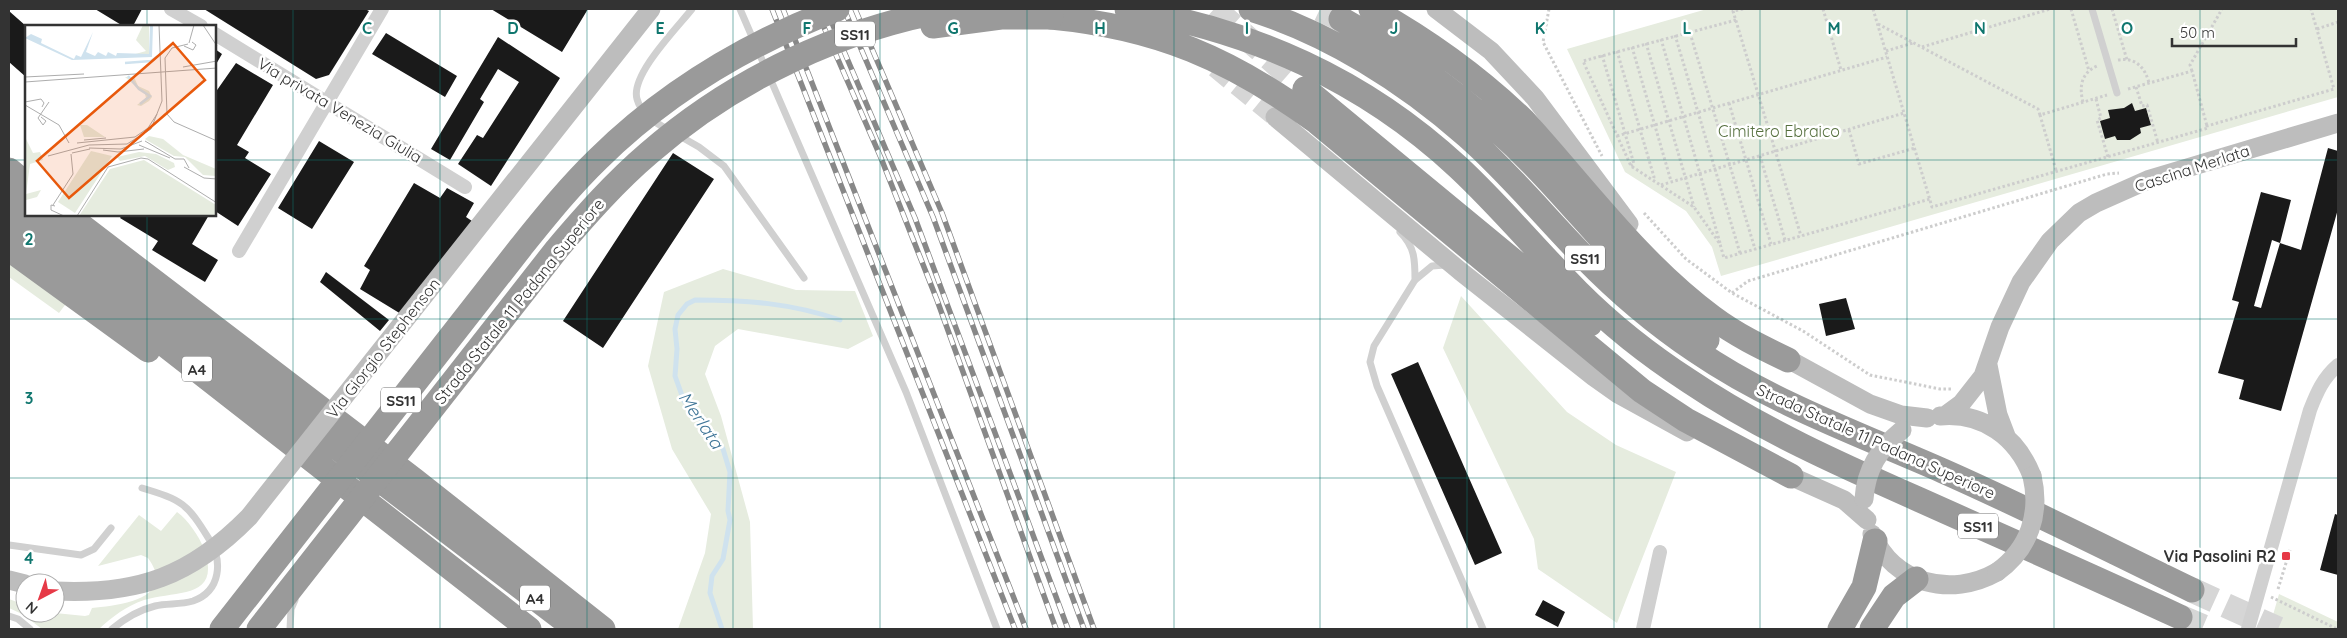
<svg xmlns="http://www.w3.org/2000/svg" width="2347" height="638" font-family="Quicksand,sans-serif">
<rect width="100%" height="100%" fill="#fff"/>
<path fill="#e6ecdf" d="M1707 9H2338V97L1721 276 1712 247 1686 211 1625 172 1567 49Z
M9 258 68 301 59 313 9 277Z
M723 269 796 290 855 291 873 336 848 349 738 329 715 346 705 374 721 416 750 522 753 629H678L705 553 711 514 672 449 648 366 664 292Z
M1461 296 1567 412 1616 445 1676 472 1617 623 1538 569 1534 539 1443 348Z
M177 512C188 520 199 536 204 549 222 600 176 590 144 600 126 606 112 617 99 629H42L22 614 9 608V599L25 605V613H55L85 616 89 615 92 608C119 605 178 599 148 558L141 555 98 566 139 515 161 531Z
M2279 594 2338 622V629H2269Z"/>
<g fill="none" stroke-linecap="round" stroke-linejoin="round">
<path stroke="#cfe2ee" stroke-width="5" d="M722 629 710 593 712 576 723 559 730 520 728 511 730 472 723 449 708 427 684 401 675 376 677 349 675 329 678 315 687 304 695 300C746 300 791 303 840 320"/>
</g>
<path fill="#1a1a1a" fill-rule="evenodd" d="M95 9H142L133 26H123Z
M204 9H365L369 11 329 75 316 79Z
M491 9H588L562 52Z
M9 11 26 26V77L9 62Z
M386 33 457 76 445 97 372 54Z
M498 37 560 78 491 186 458 164 477 135 483 138 519 82 498 69 480 99 484 102 450 160 431 149Z
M215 49 222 54 215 66Z
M236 63 273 85 237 145 249 152 245 158 271 174 238 226 215 211V93Z
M2132 103 2135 111 2146 108 2151 125 2140 128 2141 133 2130 140H2117L2115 136 2105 139 2100 121 2110 118 2108 110 2124 108Z
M319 141 354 162 312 229 278 208Z
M2328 148 2338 151V209L2281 411 2239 399 2244 380 2218 373 2239 302 2232 300 2261 192 2291 200 2280 243 2301 250ZM2272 240 2280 243 2261 308 2254 306Z
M673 153 714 179 603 348 563 321Z
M414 183 440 198 447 188 474 203 466 217 472 221 401 314 360 289 370 270 364 266Z
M122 215H209L192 244 218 260 205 282 152 250 158 241 120 218Z
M326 272 389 320 380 331 320 282Z
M1846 298 1855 329 1826 336 1819 304Z
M1418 362 1502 553 1475 565 1391 374Z
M2335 514 2338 515V575L2320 570Z
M1543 600 1565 612 1558 627 1535 615Z"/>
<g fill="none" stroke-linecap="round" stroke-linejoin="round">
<path stroke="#d6d6d6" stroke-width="19" stroke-dasharray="19 9" stroke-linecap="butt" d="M1215 68 1275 117"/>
<path stroke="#d6d6d6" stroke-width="25" stroke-dasharray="25 12" stroke-linecap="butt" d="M1214 9 1305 89
M1320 9 1341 19
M2192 590 2278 629
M2180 617 2208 629"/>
<path stroke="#cdcdcd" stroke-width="3" stroke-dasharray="2.5 2.5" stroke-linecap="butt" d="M1549 9 1543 42 1602 156
M1743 9 1733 11 1801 236
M1823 9 1841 70
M1873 9 1932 207 2208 128 2207 126 2334 89 2311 9
M2071 9 2089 71
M2112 9 2127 60
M1736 20 1583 61 1631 166 1694 207 1720 244 1724 258 1930 199
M1878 24 2038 109 2040 115
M2317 29 2338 22
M1690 33 1755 249
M1675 35 1740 253
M1661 39 1720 243
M1646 43 1694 207
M1632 47 1671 181
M1922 47 2050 9
M1617 51 1654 177 1653 180
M1886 51 1913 43
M1602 55 1634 164 1631 166
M2118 60C2135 57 2145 67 2149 83
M2192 71 2190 65 2222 9
M2136 87 2142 106 2147 105 2158 143
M2128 89 2192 71 2207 126
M2096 99 2101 118 2097 120 2108 157
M2083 102C2079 87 2081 73 2097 66
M1729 103 1771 244
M1849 130 1859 164 1915 148
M1617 136 1887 57
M1760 156 1785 240
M2056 170 2040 115 2107 95
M1661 185 1904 113
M1644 213 1686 259 1732 293 1803 331 1870 375 1940 389H1952
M1732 293 1748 281 2107 174 2119 173
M2278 589 2290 550
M2271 597 2337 629"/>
<path stroke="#d0d0d0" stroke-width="7" d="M740 9 906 392 997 629
M2092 9 2117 93
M669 130C655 123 641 114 637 99 630 75 678 27 692 9
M678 135 699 147 724 166 804 278
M1400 232C1415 247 1415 260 1415 280
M1445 265 1432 266 1415 280 1374 346 1370 362 1377 386 1483 629
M9 545 81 555 94 549 111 528
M9 616 18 619 30 629
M112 629C124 619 139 610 155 606 167 603 180 605 193 601 221 591 223 561 209 539 187 503 182 500 142 488
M290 629 291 609 295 600"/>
<path stroke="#d0d0d0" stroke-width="14" d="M171 9 201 26
M215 34 465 187
M239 251 382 9
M1643 629 1660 552
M2248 629 2310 410C2317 392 2323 378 2338 365"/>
<path stroke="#bdbdbd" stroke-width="19" d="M1436 9 1491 51 1535 98 1629 224
M1275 117 1460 271 1594 377 1618 394 1687 432
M1777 353 1870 404 1901 415 1927 418
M1988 365 1998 415 2006 436
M1946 415 1961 404 1983 376 2000 327 2021 282 2050 241 2079 213 2096 203 2150 179 2338 123
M1940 416C1983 412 2017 437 2032 476
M1779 471 1844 500 1867 520
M1872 534C1894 584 1951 598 1997 572
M9 580 25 584"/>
<path stroke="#9a9a9a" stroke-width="25" d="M1127 9C1253 31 1363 79 1458 167 1500 206 1537 251 1578 292 1611 325 1649 355 1689 381 1760 429 1841 465 1920 500 2007 539 2094 577 2180 617
M1251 9C1330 34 1405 81 1467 136 1509 173 1545 217 1584 257 1618 292 1656 324 1696 351 1772 403 1859 434 1943 471 2027 508 2109 550 2192 590
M1371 9C1427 40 1477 76 1523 120 1584 187 1639 263 1712 317 1736 335 1761 347 1788 360
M1051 17C1157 27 1231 59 1317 122L1642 391 1686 420 1791 476
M1341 19C1418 62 1487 114 1547 179 1599 235 1646 294 1707 340
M1305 89 1590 324
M9 170 26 184
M9 198 26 211
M31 215 576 629
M67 215 414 480 603 629
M9 223 529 629
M9 249 148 350
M1840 629 1864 587 1875 541
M1872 629 1894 596 1916 579"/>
<g stroke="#888" stroke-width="5.5">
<path id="rail" d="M772 9 1015 629
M783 9 1026 629
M816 9 881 158 937 300 1056 629
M826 9 915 218 1068 629
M844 9 933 217 1084 629
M855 9 942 213 1094 629"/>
</g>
<use href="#rail" stroke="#fff" stroke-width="4" stroke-dasharray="11" stroke-linecap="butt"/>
<path stroke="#bdbdbd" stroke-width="19" d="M1864 499C1866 469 1879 449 1902 430
M1997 572C2029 549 2041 514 2032 476
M55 591C138 595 191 576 249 517L651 9"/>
<path stroke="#9a9a9a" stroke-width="25" d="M933 26 1001 17H1051
M222 629 521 247C546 216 570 186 598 159 666 92 749 43 837 9
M259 629 557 249C586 215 615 182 649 153 734 79 842 28 953 9"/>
</g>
<path fill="none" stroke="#0f766e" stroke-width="1" stroke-opacity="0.55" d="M147 9V26M293 9V629M440 9V629M587 9V629M733 9V629M880 9V629M1027 9V629M1174 9V629M1320 9V629M1467 9V629M1614 9V629M1760 9V629M1907 9V629M2054 9V629M2200 9V629M9 160H26M215 160H2338M147 215V629M9 319H2338M9 478H2338"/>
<rect fill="#e63946" stroke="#fff" stroke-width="2" x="2281" y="551" width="10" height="10" rx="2.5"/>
<g text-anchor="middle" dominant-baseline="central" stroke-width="5" stroke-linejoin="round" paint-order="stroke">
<g fill="#fff" stroke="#707070" stroke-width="1">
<rect x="835" y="21.5" width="40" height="25" rx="4"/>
<rect x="1565" y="245.5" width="40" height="25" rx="4"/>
<rect x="182" y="356.5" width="30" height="25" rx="4"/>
<rect x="381" y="387.5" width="40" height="25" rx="4"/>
<rect x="1958" y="513.5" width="40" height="25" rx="4"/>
<rect x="520" y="585.5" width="30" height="25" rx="4"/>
</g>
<g font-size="15" font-weight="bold" fill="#333">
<text x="855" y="34">SS11</text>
<text x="1585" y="258">SS11</text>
<text x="197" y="369">A4</text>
<text x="401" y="400">SS11</text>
<text x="1978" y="526">SS11</text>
<text x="535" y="598">A4</text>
</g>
<g font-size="16" fill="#333" stroke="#fff">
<text transform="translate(340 110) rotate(31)">Via privata Venezia Giulia</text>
<text transform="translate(2192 168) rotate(-18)">Cascina Merlata</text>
<text transform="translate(519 301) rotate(-51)">Strada Statale 11 Padana Superiore</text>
<text transform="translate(383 348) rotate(-52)">Via Giorgio Stephenson</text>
<text transform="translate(1876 441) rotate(24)">Strada Statale 11 Padana Superiore</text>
</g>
<g font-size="16" fill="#56703f" stroke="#fff">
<text x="1779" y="131">Cimitero Ebraico</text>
</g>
<g font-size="16" font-weight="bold" fill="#333" stroke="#fff" text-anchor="end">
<text x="2276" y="556">Via Pasolini R2</text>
</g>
<g font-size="18" font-style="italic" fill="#3f7597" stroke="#fff">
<text transform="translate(701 420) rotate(56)">Merlata</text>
</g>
</g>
<g transform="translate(25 25)">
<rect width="191" height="191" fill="#fff"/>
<path d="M118 0H124V29L107 30 121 26 111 15ZM100 52H109L113 61 124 66 127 72 124 76 116 81 112 80 121 73 120 69ZM55 100H62L80 112H59ZM124 111 138 114 158 130 191 144V151L178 150 160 132 149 131 123 116 120 114ZM0 112 8 128 15 127 18 135 5 139 1 169 16 165 12 172 1 175 0 178ZM66 126 87 131 50 188 33 177ZM114 127 131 129 149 138 150 142 143 145 120 131 95 136 92 132ZM119 135 191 180V191H54L85 144Z" fill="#e6ecdf"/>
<path d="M125 0H128L127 32 47 35 0 13 6 9 17 14 16 18 49 34 51 30 56 32 68 7 61 27 70 31 73 27 81 31 83 27 91 31 92 28 124 29Z" fill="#cfe2ee"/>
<path fill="none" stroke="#cfe2ee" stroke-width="2.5" d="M100 38 126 36 133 31M103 51 114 64 125 71 115 79"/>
<path fill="none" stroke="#adadad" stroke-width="1" d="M178 0 192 21M164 18 169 0M163 19 147 23 140 33 142 89 149 97 192 116M159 21 168 25 171 20 167 17M158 42 192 36M0 52 59 49M0 57 192 43M0 77 16 74 19 78 17 82M0 80 34 100 44 118M16 92 21 96 18 100 13 93 24 77M59 115 81 113M120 116 150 134H159L164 143M52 118 110 112 123 103 132 89M114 120 145 133M64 123 96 124 117 116M78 125 93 127 119 124M47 128 65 124M23 131 64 120 102 119 126 104 137 76 134 0M159 142 179 153 192 154M28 180 48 149 46 129M30 181 26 180V185L39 191M52 191 83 142 116 133 123 134 192 178"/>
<path fill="#e8590c" fill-opacity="0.15" stroke="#e8590c" stroke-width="2.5" d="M148 18 180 55 44 173 12 136Z"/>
<rect width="191" height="191" fill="none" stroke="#333" stroke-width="2.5"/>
</g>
<g font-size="16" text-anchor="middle" font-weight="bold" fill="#0f766e" stroke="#fff" stroke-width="5" stroke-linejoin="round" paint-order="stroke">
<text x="367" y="34">C</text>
<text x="513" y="34">D</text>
<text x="660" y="34">E</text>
<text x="807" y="34">F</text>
<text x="953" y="34">G</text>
<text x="1100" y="34">H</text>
<text x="1247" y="34">I</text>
<text x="1394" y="34">J</text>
<text x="1540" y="34">K</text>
<text x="1687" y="34">L</text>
<text x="1834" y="34">M</text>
<text x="1980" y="34">N</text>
<text x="2127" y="34">O</text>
<text x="29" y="245">2</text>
<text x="29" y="404">3</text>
<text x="29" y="564">4</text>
</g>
<rect width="2347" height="638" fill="none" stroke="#333333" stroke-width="20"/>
<g transform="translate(40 598) rotate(221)"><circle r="24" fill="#ffffff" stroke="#adadad"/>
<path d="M0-4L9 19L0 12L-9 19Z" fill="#e63946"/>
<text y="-8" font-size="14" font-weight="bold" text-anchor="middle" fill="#333333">N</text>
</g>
<path d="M2172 38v8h124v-8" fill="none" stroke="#333333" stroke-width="2.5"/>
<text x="2180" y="38" font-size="15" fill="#333333" stroke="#ffffff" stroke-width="4" paint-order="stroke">50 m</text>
</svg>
